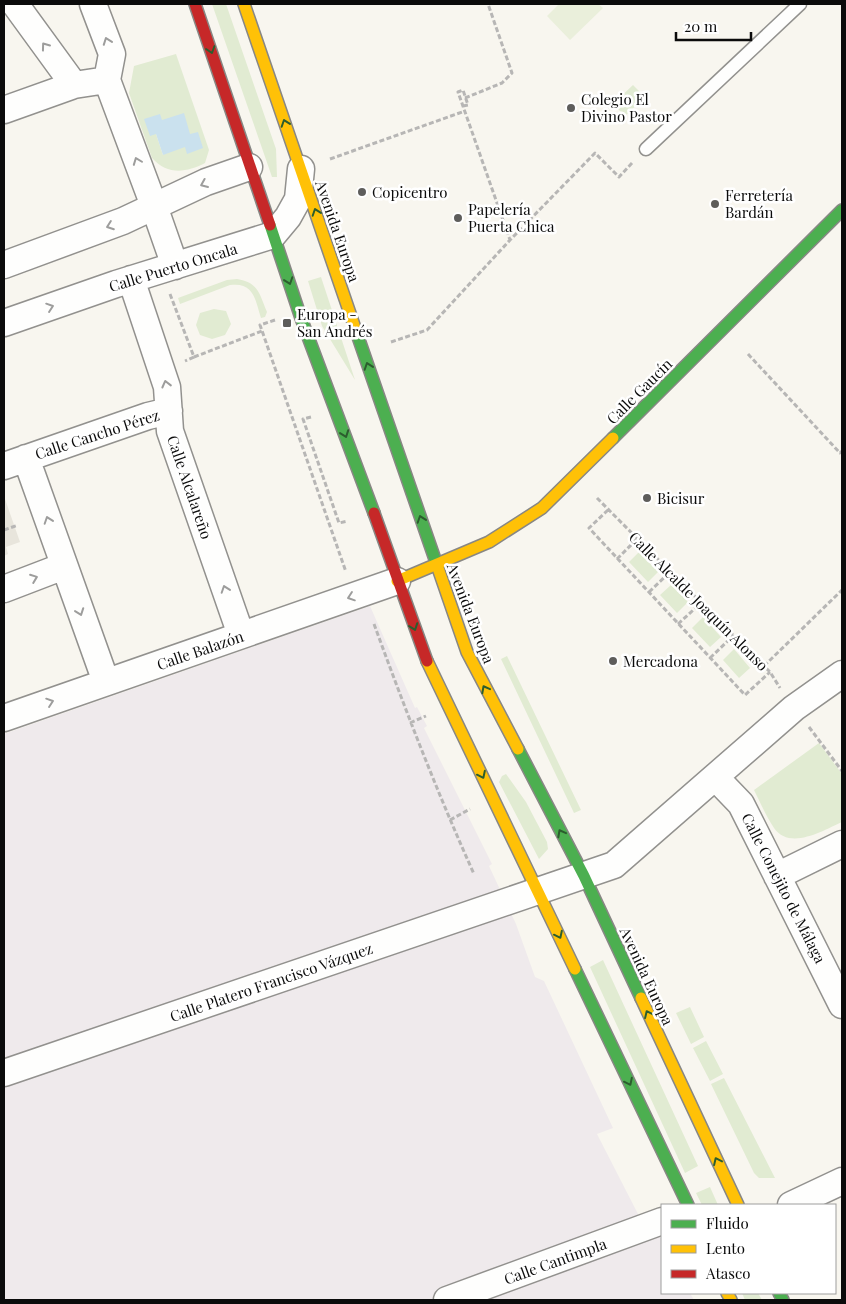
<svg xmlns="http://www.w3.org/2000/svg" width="846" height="1304" font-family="'Playfair Display',serif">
<rect width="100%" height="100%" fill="#f8f6ef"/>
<path fill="#efeaec" d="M370 606 415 708 417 707 427 726 424 728 492 864 489 866 516 924 535 977 544 981 613 1128 597 1134 639 1216 662 1239V1293H690L694 1300H4V734Z"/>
<path fill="#e1ebd2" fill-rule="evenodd" d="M212 4H226L276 149 277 177H272Z
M176 54 209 150 205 163C186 173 167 175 152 158L129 93 134 66ZM156 134H191L163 155Z
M633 85 645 97 625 116 613 104Z
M321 277 355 380 322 326 308 281Z
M237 279C259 283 259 293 267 312L265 317 261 318C255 299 254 282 230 285L180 304 178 298 227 280Z
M214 309 226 311 231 324 225 335 212 339 200 335 196 325 200 313Z
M639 552 658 572 648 582 629 562Z
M671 585 688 602 677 613 660 595Z
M703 617 721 637 710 647 692 628Z
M734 649 750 668 739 678 723 660Z
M507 656 581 810 574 813 501 659Z
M819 743 842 774V822C824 830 790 851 774 828 766 816 760 802 754 790Z
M506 774 526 802 547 842 548 849 539 859 499 782 502 776Z
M603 960 698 1166 685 1173 590 967Z
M690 1007 704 1037 691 1044 676 1013Z
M706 1041 723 1074 710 1081 693 1048Z
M724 1078 775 1178H759L754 1173 711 1084Z
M710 1187 718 1205H702L696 1193Z
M742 1293H758L762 1300H745Z"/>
<path fill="#eaefdb" d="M559 4H598L603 8 570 40 547 16Z"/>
<path fill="#e8e5dc" d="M5 499 20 542 6 547 8 554 4 556Z"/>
<path fill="#cae1ee" d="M184 113 190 134 198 132 203 148 187 154 185 147 163 155 156 134 150 136 144 119 160 114 162 120Z"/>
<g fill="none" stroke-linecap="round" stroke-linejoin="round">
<g stroke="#92918e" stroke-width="15">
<path id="lane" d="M646 149 800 4"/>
</g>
<g stroke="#92918e" stroke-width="29">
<path id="street" d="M15 4 74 85
M93 4 112 54 107 80
M107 80 154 206 175 266
M4 110 74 85 107 80
M4 265 123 221 206 182 249 167
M131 279 167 387 170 431 241 635
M4 323 116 284 273 235 288 217 298 199 301 169
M26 458 106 682
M4 466 148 416 169 411
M4 589 64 566
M4 718 397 581
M716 778 741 804 842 1005
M777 876 842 844
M4 1073 614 865 794 708 842 674
M791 1205 842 1181
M447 1300 662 1221"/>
</g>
<g stroke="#888784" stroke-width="14">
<path id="fast" d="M270 225 301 318 374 513
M356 331 438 568
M613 438 842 210
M518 749 584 876 641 998
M575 969 688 1205
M779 1293 783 1300"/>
</g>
<g stroke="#888784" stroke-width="14">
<path id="slow" d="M244 4 356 331
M438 568 467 652 518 749
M397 581 489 542 542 508 613 438
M427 661 575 969
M641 998 738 1205
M727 1293 731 1300"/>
</g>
<g stroke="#888784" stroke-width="14">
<path id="jam" d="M195 4 270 225
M374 513 427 661"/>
</g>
<path stroke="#b7b6b5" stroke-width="3" stroke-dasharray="5 2.5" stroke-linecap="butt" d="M465 98 502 83 512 73 488 4
M463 106 468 105 463 90 458 92 510 240
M330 159 465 111
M170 294 194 357 185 361
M275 320 260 325 346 572
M391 342 427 330 510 240 595 153 619 177 633 162
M748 354 840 453 842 451
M194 357 262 331
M311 417 303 419 339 523 348 521
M597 498 770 672 780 688
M608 510 589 528 745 695 770 672
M4 530 18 525
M617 559 637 539
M649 592 670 572
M374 624C405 709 437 792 474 874
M678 624 701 603
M710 658 734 635
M764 666 842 590
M410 723 426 716
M809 727 842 771
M450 820 470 809"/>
<use href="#lane" stroke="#fefefd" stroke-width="12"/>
<use href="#street" stroke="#fefefd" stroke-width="26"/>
<use href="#fast" stroke="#4caf50" stroke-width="11"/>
<use href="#slow" stroke="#ffc107" stroke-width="11"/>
<use href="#jam" stroke="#c62828" stroke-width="11"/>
</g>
<defs><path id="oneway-chevron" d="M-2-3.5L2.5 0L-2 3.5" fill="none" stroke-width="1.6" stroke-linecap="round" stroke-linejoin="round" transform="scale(1.25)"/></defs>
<g stroke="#9d9d9c">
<use href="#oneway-chevron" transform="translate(107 41) rotate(-110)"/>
<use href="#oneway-chevron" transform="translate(45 46) rotate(-126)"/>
<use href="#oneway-chevron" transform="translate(137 161) rotate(-111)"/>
<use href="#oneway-chevron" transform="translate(204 184) rotate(157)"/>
<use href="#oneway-chevron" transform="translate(110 226) rotate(160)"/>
<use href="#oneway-chevron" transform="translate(50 307) rotate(-19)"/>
<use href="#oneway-chevron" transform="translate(166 384) rotate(-104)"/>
<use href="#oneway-chevron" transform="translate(48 520) rotate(-109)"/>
<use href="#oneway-chevron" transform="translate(34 578) rotate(-21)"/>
<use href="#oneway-chevron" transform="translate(225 589) rotate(-109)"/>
<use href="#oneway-chevron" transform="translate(351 597) rotate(161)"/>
<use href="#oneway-chevron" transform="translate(80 612) rotate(70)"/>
<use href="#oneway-chevron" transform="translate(50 702) rotate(-19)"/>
</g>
<g stroke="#2c5d2e">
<use href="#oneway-chevron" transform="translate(211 50) rotate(72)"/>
<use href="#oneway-chevron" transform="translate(285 123) rotate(-109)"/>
<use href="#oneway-chevron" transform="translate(316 212) rotate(-109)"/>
<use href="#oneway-chevron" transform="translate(289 281) rotate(71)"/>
<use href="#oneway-chevron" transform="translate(368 366) rotate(-109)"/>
<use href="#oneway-chevron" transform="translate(345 434) rotate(70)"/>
<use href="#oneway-chevron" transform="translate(421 519) rotate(-109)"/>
<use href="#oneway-chevron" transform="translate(414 627) rotate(70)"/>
<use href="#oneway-chevron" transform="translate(485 689) rotate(-118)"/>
<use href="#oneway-chevron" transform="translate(482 775) rotate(64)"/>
<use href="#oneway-chevron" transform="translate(561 833) rotate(-118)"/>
<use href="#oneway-chevron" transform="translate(559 935) rotate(64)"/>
<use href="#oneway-chevron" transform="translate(648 1014) rotate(-115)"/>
<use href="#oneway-chevron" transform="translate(629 1082) rotate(64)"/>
<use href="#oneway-chevron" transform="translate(717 1161) rotate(-115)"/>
</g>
<g fill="#5e5d5b" stroke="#fff" stroke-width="2">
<circle cx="571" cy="108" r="5"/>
<circle cx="362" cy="192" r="5"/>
<circle cx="715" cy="204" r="5"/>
<circle cx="458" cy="218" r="5"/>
<rect x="282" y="318" width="10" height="10" rx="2.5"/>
<circle cx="647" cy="498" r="5"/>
<circle cx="613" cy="661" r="5"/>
</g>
<g text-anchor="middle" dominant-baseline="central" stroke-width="5" stroke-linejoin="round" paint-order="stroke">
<g font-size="15" fill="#0b0b0b" stroke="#fff" text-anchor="start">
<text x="581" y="99">Colegio El<tspan x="581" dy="17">Divino Pastor</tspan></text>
<text x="372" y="192">Copicentro</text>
<text x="725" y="195">Ferretería<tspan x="725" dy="17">Bardán</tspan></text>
<text x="468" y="209">Papelería<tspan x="468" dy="17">Puerta Chica</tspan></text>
<text x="297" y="314">Europa -<tspan x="297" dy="17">San Andrés</tspan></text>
<text x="657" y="498">Bicisur</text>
<text x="623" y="661">Mercadona</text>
</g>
<g font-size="15" fill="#0b0b0b" stroke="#fff">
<text transform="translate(338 231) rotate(71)">Avenida Europa</text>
<text transform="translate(173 267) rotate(-17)">Calle Puerto Oncala</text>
<text transform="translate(639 391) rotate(-45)">Calle Gaucín</text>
<text transform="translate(97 434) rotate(-18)">Calle Cancho Pérez</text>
<text transform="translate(190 487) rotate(71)">Calle Alcalareño</text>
<text transform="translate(699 601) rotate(45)">Calle Alcalde Joaquín Alonso</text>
<text transform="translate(471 613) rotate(69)">Avenida Europa</text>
<text transform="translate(200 650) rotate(-19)">Calle Balazón</text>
<text transform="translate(784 888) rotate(63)">Calle Conejito de Málaga</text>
<text transform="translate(647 976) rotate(65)">Avenida Europa</text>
<text transform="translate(271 982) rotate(-19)">Calle Platero Francisco Vázquez</text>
<text transform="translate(555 1261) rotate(-20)">Calle Cantimpla</text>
</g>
</g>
<rect width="846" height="1304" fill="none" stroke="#0b0b0b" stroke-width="10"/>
<rect x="661" y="1204" width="175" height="90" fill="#ffffff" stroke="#9d9d9d"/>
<rect x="671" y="1220" width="25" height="8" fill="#4caf50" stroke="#9d9d9d"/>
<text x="706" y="1229" font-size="15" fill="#0b0b0b">Fluido</text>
<rect x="671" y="1245" width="25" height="8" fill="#ffc107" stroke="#9d9d9d"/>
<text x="706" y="1254" font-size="15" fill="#0b0b0b">Lento</text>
<rect x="671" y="1270" width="25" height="8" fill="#c62828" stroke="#9d9d9d"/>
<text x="706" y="1279" font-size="15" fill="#0b0b0b">Atasco</text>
<path d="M676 32v8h75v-8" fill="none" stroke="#0b0b0b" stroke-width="2.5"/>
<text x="684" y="32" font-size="15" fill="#0b0b0b" stroke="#ffffff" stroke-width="4" paint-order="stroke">20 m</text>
</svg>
